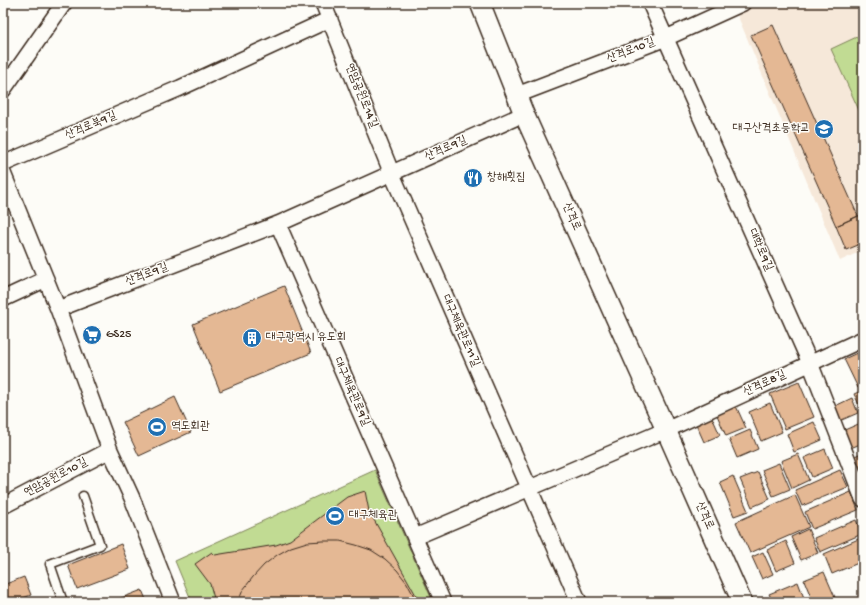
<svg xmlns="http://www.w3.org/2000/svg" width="866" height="605" font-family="'Gochi Hand','Poor Story',sans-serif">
<rect width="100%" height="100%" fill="#fdfcf7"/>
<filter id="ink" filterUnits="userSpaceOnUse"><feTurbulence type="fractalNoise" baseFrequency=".025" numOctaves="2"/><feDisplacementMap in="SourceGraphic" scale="8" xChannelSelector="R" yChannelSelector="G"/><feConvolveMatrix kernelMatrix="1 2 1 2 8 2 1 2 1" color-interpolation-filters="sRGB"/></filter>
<g filter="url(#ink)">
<path fill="#f6e8d9" d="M743 3H863V250L840 261 734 7Z"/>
<path fill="#c1db93" stroke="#7e8258" d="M863 34V119L831 49Z
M375 470 433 602H192L175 561Z"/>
<path fill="#e4b894" stroke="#3b2a1e" d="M773 25 858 216 836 226 751 35Z
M863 214V243L846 250 836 226Z
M284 286 311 353 220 391 193 324Z
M857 353 863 366V386L858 388 844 359Z
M799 382 814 417 785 429 770 394Z
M863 390V413L854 394Z
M175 397 191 432 139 456 123 422Z
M852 398 858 413 837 422 831 408Z
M770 403 782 432 761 441 749 412Z
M736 406 746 428 726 436 717 415Z
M712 417 720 435 704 442 696 424Z
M814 422 822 440 794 452 787 434Z
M863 422V443L848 449 840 432Z
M750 430 758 449 737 458 729 439Z
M825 449 833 468 812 477 804 458Z
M863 452V476L859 478 851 458Z
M798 454 809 480 792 488 781 461Z
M779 463 790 489 773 496 762 470Z
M840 470 848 487 802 506 795 490Z
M758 472 770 499 752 507 740 479Z
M733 476 748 511 734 516 720 482Z
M365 491 369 511 417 597 419 602H215L210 584 195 564 212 552 215 555 276 545 290 540 347 497Z
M851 492 858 510 812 529 805 512Z
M795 495 809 527 750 553 736 522Z
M856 520 862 534 820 552 814 538Z
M808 529 818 553 801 560 791 537Z
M863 537V561L832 574 824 554Z
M323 541H340L356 545 371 550 385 559 397 570 407 583 417 602H238L243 590 253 577 264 565 277 555 291 547 307 542Z
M786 541 795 563 776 571 767 550Z
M121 544 130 569 77 589 68 565Z
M763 552 773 574 762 579 752 557Z
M824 572 837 602H813L804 580Z
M24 577 31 595 13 602H3V585Z
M798 582 804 598 795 602H773L769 594Z
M142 590 147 602H111Z"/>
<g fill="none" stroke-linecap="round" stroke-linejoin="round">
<g stroke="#3b2a1e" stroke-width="11">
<path id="service" d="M63 602 50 564 100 545 83 496"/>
</g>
<g stroke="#3b2a1e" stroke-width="18">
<path id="minor" d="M323 3 392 174 579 602
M650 3 810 363 863 499
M3 90 64 3
M517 95 666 38 743 3
M3 164 180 88 330 19
M3 173 58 309 110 450 132 498 173 602
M278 224 443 602
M3 299 46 279
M58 309 278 224 524 114
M3 506 110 450
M415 537 666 430 863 339"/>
</g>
<g stroke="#3b2a1e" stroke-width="22">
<path id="tertiary" d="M480 3 524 114 666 430 742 602"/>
</g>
<use href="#service" stroke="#fdfcf7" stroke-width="8"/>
<use href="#minor" stroke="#fdfcf7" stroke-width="15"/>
<use href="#tertiary" stroke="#fdfcf7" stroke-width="19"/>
</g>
</g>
<defs>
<g id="school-disc" transform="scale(1)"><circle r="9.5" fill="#1f6fb2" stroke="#fdfcf7"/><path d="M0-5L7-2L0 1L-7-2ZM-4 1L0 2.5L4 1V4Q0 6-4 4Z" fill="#fff"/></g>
<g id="restaurant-disc" transform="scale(1)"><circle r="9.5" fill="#1f6fb2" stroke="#fdfcf7"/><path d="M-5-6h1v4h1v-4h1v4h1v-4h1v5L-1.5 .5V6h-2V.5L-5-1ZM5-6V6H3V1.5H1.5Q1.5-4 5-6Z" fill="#fff"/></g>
<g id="supermarket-disc" transform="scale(1)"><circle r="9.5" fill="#1f6fb2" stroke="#fdfcf7"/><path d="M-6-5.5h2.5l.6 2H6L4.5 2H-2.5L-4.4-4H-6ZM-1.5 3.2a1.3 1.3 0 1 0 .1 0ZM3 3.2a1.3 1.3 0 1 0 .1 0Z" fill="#fff"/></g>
<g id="building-disc" transform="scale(1)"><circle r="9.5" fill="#1f6fb2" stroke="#fdfcf7"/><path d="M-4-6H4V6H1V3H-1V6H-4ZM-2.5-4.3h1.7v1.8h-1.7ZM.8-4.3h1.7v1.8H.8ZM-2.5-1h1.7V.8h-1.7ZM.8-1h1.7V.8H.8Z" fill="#fff"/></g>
<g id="stadium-disc" transform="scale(1)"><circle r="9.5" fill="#1f6fb2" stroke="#fdfcf7"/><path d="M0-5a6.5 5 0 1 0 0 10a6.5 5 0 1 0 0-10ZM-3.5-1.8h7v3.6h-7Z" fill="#fff"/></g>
</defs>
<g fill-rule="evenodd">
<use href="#school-disc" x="824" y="129"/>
<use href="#restaurant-disc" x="473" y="178"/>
<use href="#supermarket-disc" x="92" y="335"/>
<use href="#building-disc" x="252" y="338"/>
<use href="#stadium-disc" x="157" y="427"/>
<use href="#stadium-disc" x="335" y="516"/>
</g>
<g text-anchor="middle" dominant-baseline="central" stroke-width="3" stroke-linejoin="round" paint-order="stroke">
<g font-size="12" fill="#3b2a1e" stroke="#fdfcf7">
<text transform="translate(631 51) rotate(-21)">산격로10길</text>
<text transform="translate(361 96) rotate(68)">연암공원로14길</text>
<text transform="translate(91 126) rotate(-23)">산격로북9길</text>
<text transform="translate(446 149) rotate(-24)">산격로9길</text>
<text transform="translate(571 217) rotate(66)">산격로</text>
<text transform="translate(760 250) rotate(66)">대학로9길</text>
<text transform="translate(147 275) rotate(-21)">산격로9길</text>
<text transform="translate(460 331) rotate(66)">대구체육관로11길</text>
<text transform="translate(765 384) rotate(-25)">산격로8길</text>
<text transform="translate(351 392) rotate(66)">대구체육관로9길</text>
<text transform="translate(56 478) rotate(-28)">연암공원로10길</text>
<text transform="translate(704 516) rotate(66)">산격로</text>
</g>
<g font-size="12" fill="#3b2a1e" stroke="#fdfcf7" text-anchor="start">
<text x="810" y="129" text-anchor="end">대구산격초등학교</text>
<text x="487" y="178">창해횟집</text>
<text x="106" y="335">GS25</text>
<text x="266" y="338">대구광역시 유도회</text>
<text x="171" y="427">역도회관</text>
<text x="349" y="516">대구체육관</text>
</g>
</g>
<rect width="866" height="605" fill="none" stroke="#fdfcf7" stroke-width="16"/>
<rect x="8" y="8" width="850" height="589" fill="none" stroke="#3b2a1e" stroke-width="1.5" filter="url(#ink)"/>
</svg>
